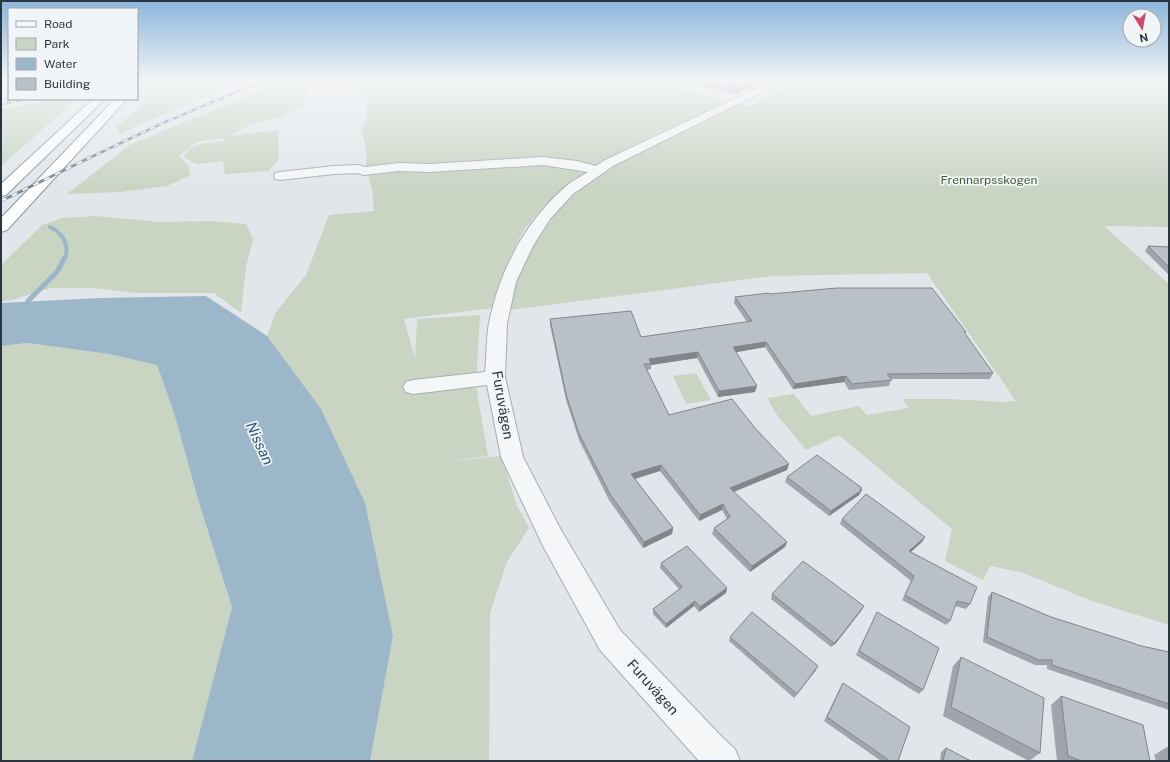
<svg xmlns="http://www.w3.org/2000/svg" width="1170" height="762" font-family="'Public Sans',sans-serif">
<rect width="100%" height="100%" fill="#e2e6ea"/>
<path fill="#c9d4c3" d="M157 81H244L180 107 119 134 117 127 143 103 147 90Z
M284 81H309L304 106 280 117 250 125 229 136 278 130 279 159 268 171 225 174 223 161 197 164 184 158C189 141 211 143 225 141V138L197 142 179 156 188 165 190 175 167 186 120 192 67 194 131 144Z
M358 81H420L410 86 424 87 451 81H667L686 90 725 101 718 106C650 137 551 174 516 245 506 265 500 287 493 308L404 319 415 358 417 319 480 315 476 386 488 456 443 462 501 456 517 506 529 528 507 562 490 613 489 761H370L393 636 267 336 276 312 306 275 329 215 374 211 372 189 366 167 367 152 362 132 367 113V96L357 90Z
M796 81H1169V227L1104 226 1169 284V625L1089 600 1024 573 990 566 983 580 945 561 952 529 839 435 806 450 777 415 767 398 794 394 811 416 859 406 867 415 909 408 902 399H950L1004 402 1016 401 927 273 772 276 510 310 517 282 530 249 561 207 594 177 661 142 739 104 749 107Z
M55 99H77L1 166V109Z
M96 216 159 222 212 221 246 224 253 239 246 267 241 313 214 293H137L92 288H51L12 300 1 301V265L42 225 62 218Z
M27 343 109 354 157 365 174 413 200 506 232 607 192 761H1V346Z
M696 373 711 400 686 404 673 376Z"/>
<path fill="#9db7ca" d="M206 296 267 336 321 409 365 503 393 636 370 761H192L232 607 200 506 174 413 157 365 109 354 27 343 1 346V303L99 298Z"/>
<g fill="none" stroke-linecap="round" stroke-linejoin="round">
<path stroke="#9db7ca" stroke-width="4" d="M50 227C62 233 70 244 65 258"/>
<path stroke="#9db7ca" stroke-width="5" d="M28 301 57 272 65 257"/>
<g stroke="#a7adb4" stroke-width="2">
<path id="minor" d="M772 81H784L613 166 573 194 550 219 533 246 516 282 507 324 505 377 523 457 561 530 620 630 722 737 735 749 740 761H699L600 650 543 546 501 457 487 385 413 394 406 392 403 387 406 382 413 380 485 372C487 356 486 338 489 323 499 273 524 223 563 189 570 182 580 177 588 172L543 165 430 172 398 171 364 175 357 173 334 174 280 180 275 179 274 176 275 173 280 172 334 166 358 165 365 167 398 163 430 164 543 157 577 161 596 166 605 160Z"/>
</g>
<g stroke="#a7adb4" stroke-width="2">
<path id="tertiary" d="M9 91V97L1 99V93Z"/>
</g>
<g stroke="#8995a1" stroke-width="2">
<path id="motorway" d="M137 81H143L141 84 137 85Z
M93 99H105L6 195 1 196V184Z
M115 99H127L7 230 1 232V218Z"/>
</g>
<use href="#minor" fill="#f5f6f8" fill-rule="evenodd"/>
<use href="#tertiary" fill="#f5f6f8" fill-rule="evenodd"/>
<use href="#motorway" fill="#fff" fill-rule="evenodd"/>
<g stroke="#7b8794" stroke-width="2.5">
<path id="rail-far1" d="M1 104 27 99
M87 159 163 123 262 81"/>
</g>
<g stroke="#7b8794" stroke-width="3">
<path id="rail" d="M1 201 89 158"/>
</g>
<use href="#rail-far1" stroke="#f2f5f8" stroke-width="1.5" stroke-dasharray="5" stroke-linecap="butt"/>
<use href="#rail" stroke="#f2f5f8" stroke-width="2" stroke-dasharray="6" stroke-linecap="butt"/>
</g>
<path fill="#9fa5ab" d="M681 81H762L735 94Z
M1148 246 1169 247V275L1145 251Z
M770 294 966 332 965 334 993 373 990 379H891L889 386 849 390 844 382 793 389 765 347 736 352 755 392 718 397 697 358 651 365V369L647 370 669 415 787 470 734 492 787 542 785 547 750 572 712 534 714 528 727 519 722 510 699 521 660 471 635 479 673 528 672 534 643 548 609 500 579 440 566 400 550 325V319L641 337 747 322 734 303 735 297Z
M787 477 861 490H862L859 495 829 516 785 482Z
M842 519 925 537 922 542 911 552 970 604 966 609 955 606 950 621 946 625 902 600 911 581 840 524Z
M661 563 727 588 726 593 699 612 694 606 666 628 653 614V609L679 589 660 568Z
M992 592 1051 617 1137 645 1169 652V710L1047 669V665H1035L983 642 988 597Z
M772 594 864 606 861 611 836 643 831 647 771 599Z
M877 612 923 690 919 694 856 655Z
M730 637 816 670 794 698 729 641Z
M961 657 1040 753 1029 761 943 716 953 666Z
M843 683 898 761H881L824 721 840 688Z
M1061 696 1150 761H1057L1051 705Z
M1167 747 1169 748V761H1156L1154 755Z
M946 748 971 761H940L941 752Z"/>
<path fill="#82868b" d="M756 81H762L735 94 736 90Z
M766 342 765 347 732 353 733 347Z
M698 352 697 358 651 365 649 359Z
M846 376 844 382 793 389 795 384Z
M757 386 755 392 718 397 719 391Z
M789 464 787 470 728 494 730 488Z
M661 465 660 471 631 480V474Z
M862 488 860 491 862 490 859 495 829 516 831 511Z
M723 504 722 510 699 521 700 515Z
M673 528 672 534 643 548 644 542Z
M925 537 922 542 906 556 909 551Z
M787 542 785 547 750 572 752 566Z
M727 588 726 593 699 612 700 607Z
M695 601 694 606 666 628V624Z
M864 606 861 611 836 643 831 647 834 643Z
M818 666 816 670 794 698Z"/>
<path fill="#b9c0c7" stroke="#82868b" d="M695 81H756L736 90Z
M1148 246 1169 247V267Z
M837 288H932L966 332H964L993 373 887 374 892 380 852 384 846 376 795 384 766 342 733 347 757 386 719 391 698 352 649 359 651 364H644L669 415 732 399 755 428 789 464 730 488 787 542 752 566 714 528 730 517 723 504 700 515 661 465 631 474 673 528 644 542 610 494 579 434 566 394 550 319 631 311 641 337 752 321 735 297 769 293 770 294Z
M817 455 862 488 860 489 862 490 831 511 787 477Z
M866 494 925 537 909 551 977 587 970 604 957 601 950 621 905 595 914 576 842 519Z
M687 546 727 588 700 607 695 601 666 624 653 609 682 587 661 563Z
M803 561 864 606 839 638 834 643 772 594Z
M992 592 1051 617 1136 644 1137 645 1169 652V704L1052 665V660H1039L987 637Z
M752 612 818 666 797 694 730 637Z
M877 612 939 648 923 690 859 651Z
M961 657 1044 698 1040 753 951 707Z
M843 683 910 727 898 761H890L827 717Z
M1061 696 1143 725 1150 761H1082L1068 756Z
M946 748 971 761H943Z"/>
<linearGradient id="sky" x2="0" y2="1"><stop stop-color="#8ab5dc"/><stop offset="0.43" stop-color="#f2f4f6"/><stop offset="1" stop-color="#f2f4f6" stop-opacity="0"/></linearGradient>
<rect width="1170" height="187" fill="url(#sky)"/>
<g text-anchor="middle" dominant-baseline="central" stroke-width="3.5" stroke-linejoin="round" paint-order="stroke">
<g font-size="12" fill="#425e37" stroke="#f2f5f8">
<text x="989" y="180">Frennarpsskogen</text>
</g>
<g font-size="14" fill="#2a3542" stroke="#f2f5f8">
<text transform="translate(503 405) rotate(80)">Furuvägen</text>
<text transform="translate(653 687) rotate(48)">Furuvägen</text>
</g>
<g font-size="15" font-style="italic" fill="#345776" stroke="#f2f5f8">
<text transform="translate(260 443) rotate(65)">Nissan</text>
</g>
</g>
<rect width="1170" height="762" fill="none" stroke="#2a3542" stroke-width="4"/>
<rect x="8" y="8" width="130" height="92" fill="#f2f5f8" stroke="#a2a8af"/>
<rect x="16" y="21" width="20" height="6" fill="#f5f6f8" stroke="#a2a8af"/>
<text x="44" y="28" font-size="12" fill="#2a3542">Road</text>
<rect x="16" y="38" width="20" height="12" fill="#c9d4c3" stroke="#a2a8af"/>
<text x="44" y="48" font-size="12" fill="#2a3542">Park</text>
<rect x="16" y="58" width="20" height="12" fill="#9db7ca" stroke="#a2a8af"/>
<text x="44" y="68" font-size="12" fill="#2a3542">Water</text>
<rect x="16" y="78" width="20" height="12" fill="#b9c0c7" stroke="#a2a8af"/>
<text x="44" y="88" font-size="12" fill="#2a3542">Building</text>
<g transform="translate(1142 28) rotate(169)"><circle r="19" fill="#f2f5f8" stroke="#a2a8af"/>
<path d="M0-3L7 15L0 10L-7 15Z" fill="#ce4867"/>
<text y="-6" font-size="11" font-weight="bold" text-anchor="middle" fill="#2a3542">N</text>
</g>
</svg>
